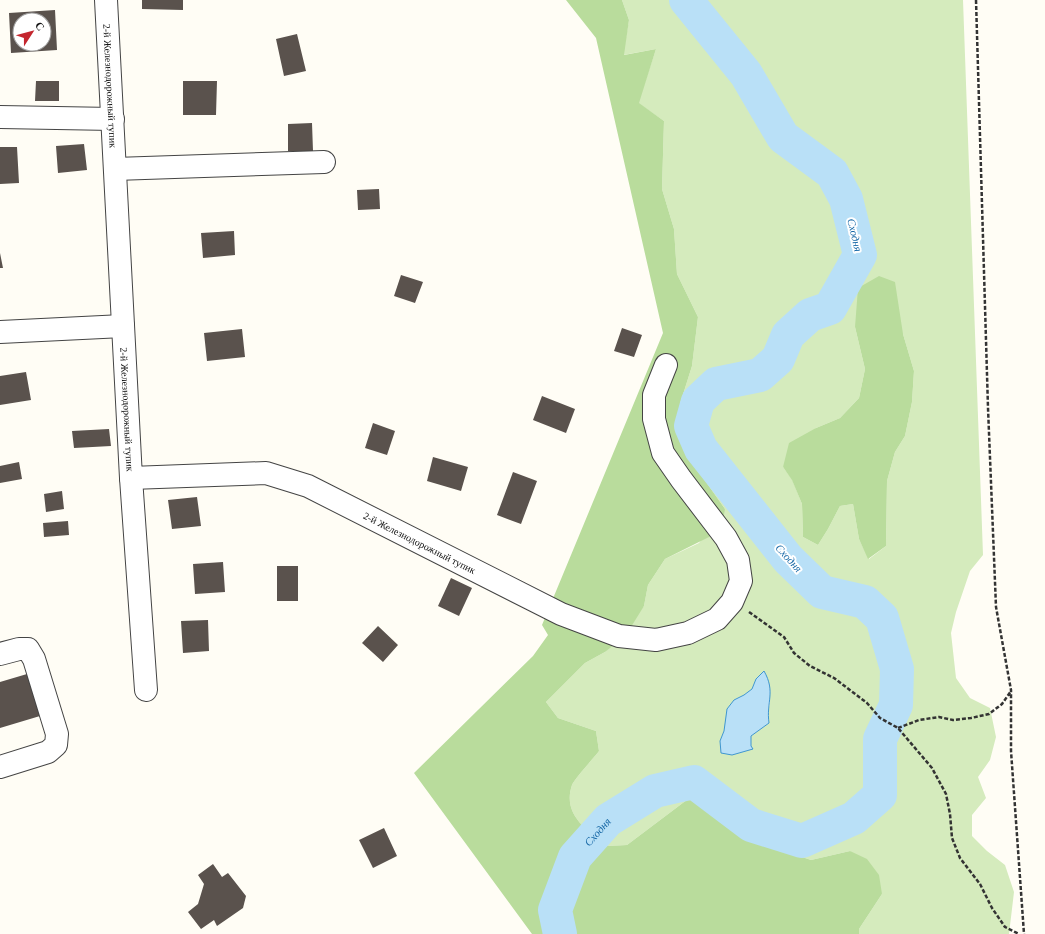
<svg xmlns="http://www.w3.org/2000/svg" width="1045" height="934" font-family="'Times New Roman',serif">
<rect width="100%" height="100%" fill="#fffdf5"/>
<path fill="#d5ebbd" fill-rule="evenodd" d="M622 0H963L983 555 970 571 956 612 951 633 956 678 970 698 990 708 996 737 990 760 978 777 986 798 972 815V836L987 851 1005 865 1014 892 1009 934H859V929L882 894 850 851 811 860 755 841 692 796 627 845 607 846C587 830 562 815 572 785 575 778 594 758 599 751L596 731 558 718 546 702 585 663 605 652 644 606 648 585 665 559 699 543 725 509 683 449 680 404 692 366 698 317 677 274 674 229 662 189 664 121 638 103 656 49 623 55 629 20ZM855 327 903 334 914 371 912 402 905 436 895 452 887 481 886 546 869 559 859 539 853 504 840 506 828 529 818 545 803 537 802 504 792 479 783 467 816 428 840 418 859 398 865 369ZM764 671 770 702 768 713 769 723 751 736V746L752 749 732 755 720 741 724 731 734 700 744 695 752 689 756 679Z"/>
<path fill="#b9dc9c" d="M566 0H622L629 20 624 55 656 49 639 103 664 121 662 189 674 229 677 274 698 317 692 366 680 404 683 449 725 509 721 531 665 559 648 585 644 606 626 635 605 652 585 663 546 702 558 718 596 731 599 751C594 758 575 778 572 785 562 815 587 830 607 846L627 845 692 796 755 841 811 860 850 851 867 859 879 875 882 894 859 929V934H532L414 773 533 656 548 635 542 625 663 333 596 38Z
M879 276 895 282 903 334 914 371 912 402 905 436 895 452 887 481 886 546 868 559 859 539 853 504 840 506 828 529 818 545 803 537 802 504 792 480 783 467 789 443 816 428 840 418 859 398 865 369 855 327 858 288Z"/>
<path fill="#b9e0f7" stroke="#3f96cf" d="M764 671C776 692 766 702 769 723L751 736V746L753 749 732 755 721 753 720 741 724 731 727 709 734 700 744 695 752 689 756 679Z"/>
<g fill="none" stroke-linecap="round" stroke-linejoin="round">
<path stroke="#b9e0f7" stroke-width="34" id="s1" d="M560 934 555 910 575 857 608 820 655 791 694 782 751 825 802 841 854 818 880 795V739L896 705 897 669 882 618 865 602 822 592 788 559 701 449 691 426 698 401 716 384 760 375 778 359 788 335 810 315 830 308 860 255 846 199 832 173 783 137 746 74 686 0"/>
</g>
<path fill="#5a524d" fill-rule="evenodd" d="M142 0H183V10L142 9Z
M55 10 57 50 11 53 9 13ZM20 20H44V44H20Z
M297 34 306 71 284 76 276 39Z
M36 81H59V101H35Z
M183 81H217L216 115H183Z
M312 123 313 151H288V124Z
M84 144 87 170 58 173 56 146Z
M0 147H17L19 183 0 184Z
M379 189 380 209 358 210 357 190Z
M234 231 235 255 203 258 201 233Z
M0 253 3 268H0Z
M401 275 423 282 415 303 394 296Z
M622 328 642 335 634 357 614 351Z
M242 329 245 357 207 361 204 333Z
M26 372 31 400 0 405V376Z
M542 396 575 409 566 433 533 420Z
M373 423 395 431 387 455 365 448Z
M109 429 111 446 74 448 72 431Z
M433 457 468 467 461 491 427 481Z
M19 462 22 479 0 483V466Z
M513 472 537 481 521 524 497 515Z
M62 491 64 509 46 512 44 494Z
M197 497 201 526 172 529 168 500Z
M68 521 69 535 44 537 43 523Z
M223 562 225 592 195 594 193 564Z
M277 566H298V601H277Z
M451 578 472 588 459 616 438 606Z
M208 620 209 651 183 653 181 621Z
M378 626 398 645 383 662 362 643Z
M27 674 40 716 0 728V682Z
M384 828 397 856 373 868 359 840Z
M213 864 222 877 228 873 246 896 243 908 217 926 214 920 201 929 188 912 198 904 204 884 198 875Z"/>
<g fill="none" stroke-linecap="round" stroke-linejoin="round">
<g stroke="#444" stroke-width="24">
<g id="minor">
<path id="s2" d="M106 0 131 478 266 473 308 486 561 614 619 636 656 640 688 633 717 619 732 602 741 581 738 560 726 538 681 479 663 453 654 419V395L666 365"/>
<path d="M0 117 113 119"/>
<path d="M115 169 324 162"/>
<path d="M0 332 123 326"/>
<path d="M131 478 146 690"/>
<path d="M0 654 19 649H28L34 659 57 734 56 745 48 752 0 767"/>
</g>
</g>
<path stroke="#333" stroke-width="2.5" stroke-dasharray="4 2" stroke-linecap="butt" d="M976 0 988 408 996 607 1011 690V751L1024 934
M749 612 784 637 794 653 810 666 834 678 867 703 880 718 898 728 932 768 946 794 950 814 952 838 960 858 980 884 992 908 1005 927 1019 934
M898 728 919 720 939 717 953 720 971 718 989 714 1002 704 1011 691"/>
<use href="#minor" stroke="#fff" stroke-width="22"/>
</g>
<g text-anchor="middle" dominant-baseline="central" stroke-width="4" stroke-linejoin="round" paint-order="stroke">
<g font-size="10" fill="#111" stroke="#fff">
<text stroke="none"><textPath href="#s2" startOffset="86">2-й Железнодорожный тупик</textPath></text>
<text stroke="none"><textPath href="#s2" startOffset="410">2-й Железнодорожный тупик</textPath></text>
<text stroke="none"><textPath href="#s2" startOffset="783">2-й Железнодорожный тупик</textPath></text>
</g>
<g font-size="11" font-style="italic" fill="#1768a6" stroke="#fff">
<text transform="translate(855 235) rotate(77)">Сходня</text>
<text transform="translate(789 558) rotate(48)">Сходня</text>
<text stroke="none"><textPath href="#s1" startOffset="115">Сходня</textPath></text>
</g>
</g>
<g transform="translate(32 32) rotate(54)"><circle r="19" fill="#ffffff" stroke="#a0a0a0"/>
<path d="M0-3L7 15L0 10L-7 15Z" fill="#c4262e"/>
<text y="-6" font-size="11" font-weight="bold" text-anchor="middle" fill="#111111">С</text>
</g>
</svg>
